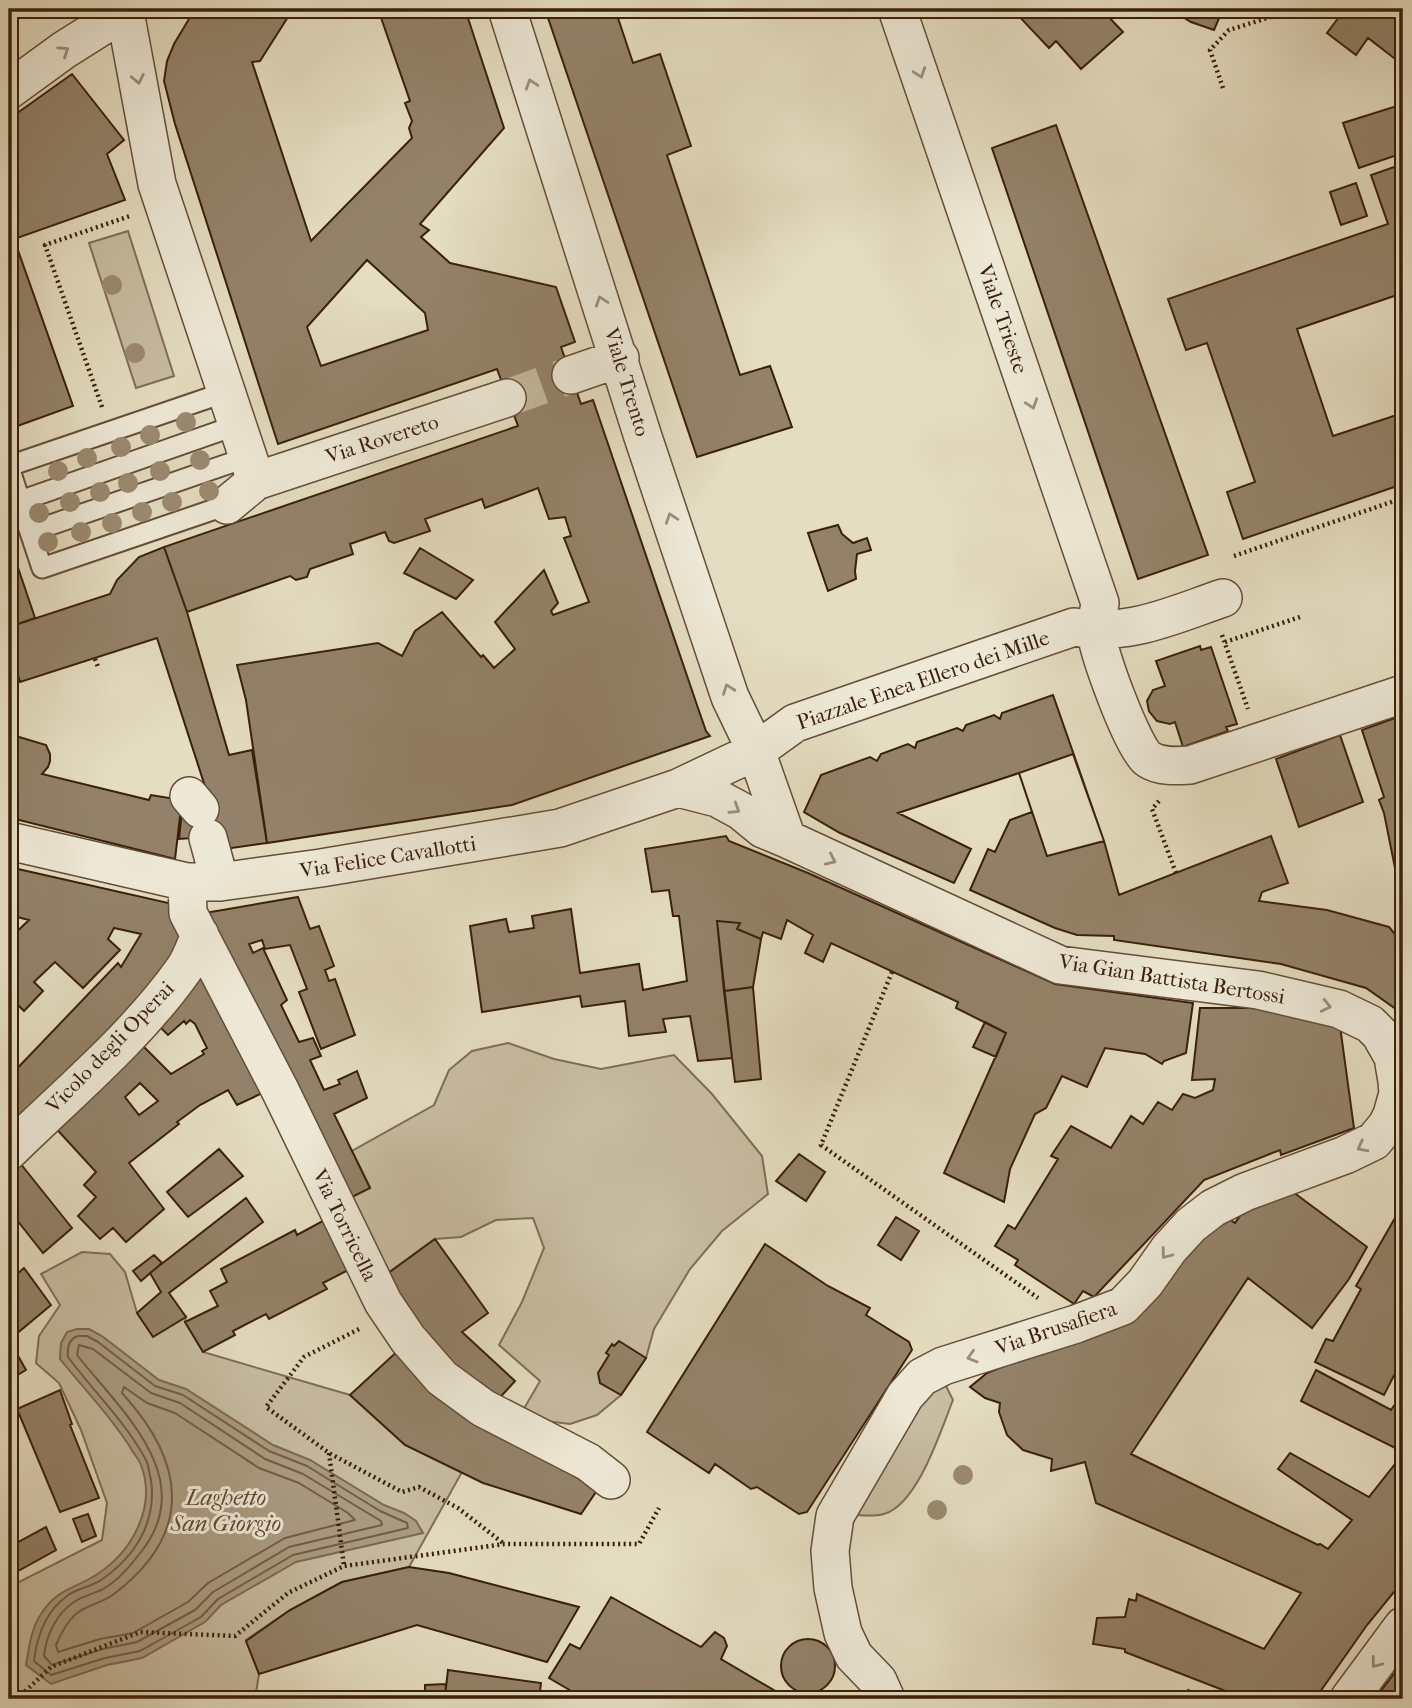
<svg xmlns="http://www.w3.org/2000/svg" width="1412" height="1708" font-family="'IM FELL French Canon',serif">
<rect width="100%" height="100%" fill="#e5ddc1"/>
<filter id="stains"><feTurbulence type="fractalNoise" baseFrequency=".00286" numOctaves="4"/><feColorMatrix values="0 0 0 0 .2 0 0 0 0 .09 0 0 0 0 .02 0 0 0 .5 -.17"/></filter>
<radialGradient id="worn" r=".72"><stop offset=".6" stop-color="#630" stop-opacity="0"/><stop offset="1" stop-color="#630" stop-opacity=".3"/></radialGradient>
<path fill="#c8bda2" stroke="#816e56" stroke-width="2" d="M128 231 174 376 136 388 89 243Z
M508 1043 554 1059 601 1069 674 1055 712 1094 762 1156 768 1194 722 1231 690 1269 654 1329 646 1358 621 1395 597 1415 570 1424 538 1420 522 1412 540 1381 499 1345 522 1302 544 1248 533 1218 496 1220 461 1237 435 1239 380 1279 342 1202 370 1187 352 1151 434 1105 449 1070 472 1051Z
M82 1252 110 1254 125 1272 137 1313 153 1336 186 1317 185 1322 203 1352 350 1395 405 1445 462 1472 409 1567 342 1582 290 1610 246 1640 259 1674 255 1699H9V1655L17 1643 9 1587 102 1540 107 1503 81 1430 59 1383 36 1363 39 1336 60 1305 41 1274Z
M945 1384 953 1400C941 1430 918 1504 884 1514 873 1517 862 1515 851 1515L918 1404 931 1392Z"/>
<path fill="#ab9c82" stroke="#7e6a52" stroke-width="2" d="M77 1329H89L102 1336 159 1380 186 1389 273 1445 310 1460 384 1505 404 1513 416 1521 423 1533 296 1562 221 1605 205 1622 142 1658 107 1665 51 1684 26 1665C29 1648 31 1629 41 1614 58 1588 74 1589 96 1575 132 1552 157 1507 141 1465 139 1459 133 1453 130 1447 110 1415 83 1388 60 1359L61 1343 67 1332Z"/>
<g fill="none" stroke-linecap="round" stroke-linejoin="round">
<path stroke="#725e46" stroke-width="2" d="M78 1336H87L98 1342 155 1386 183 1395 269 1451 307 1466 380 1511 407 1523 408 1528 293 1555 218 1599 201 1617 140 1651 105 1658 51 1675 34 1661C37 1636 46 1611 67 1596 77 1588 91 1587 101 1580 135 1557 157 1522 151 1480 149 1473 149 1466 146 1460 125 1421 94 1392 68 1357 67 1348 68 1339 78 1336Z
M79 1345 93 1349 151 1393 180 1403 265 1459 303 1474 381 1521 382 1525 289 1547 213 1592 195 1610 137 1642 103 1649 52 1665 44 1656C46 1636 56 1614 74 1602 82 1596 94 1594 103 1589 119 1580 130 1566 141 1552 200 1478 120 1410 77 1355Z
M124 1387 147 1403 175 1413 259 1468 299 1483 348 1513 355 1520 285 1538 208 1583 188 1602 133 1633 100 1639 58 1652 56 1645C61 1633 68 1619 80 1611 91 1604 104 1602 114 1594 194 1533 186 1463 122 1393Z"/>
</g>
<path fill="#938269" stroke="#3a1f09" stroke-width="2" fill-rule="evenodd" d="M9 9 18 11 9 25Z
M195 9H293L260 61 252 62 311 241 412 138 409 128 412 121 405 103 410 101 378 9H465L504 128 420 224 429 230 421 237 450 263 556 287 575 342 561 347 581 404 593 400 698 708 706 731 710 736 512 805 267 843 246 700 237 665 378 643 402 656 415 631 442 612 481 657 483 655 494 668 515 649 495 622 544 570 558 603 551 611 553 615 589 602 564 538 571 536 565 517 549 519 538 488 485 508 482 499 425 519 430 531 394 543 389 541 385 532 350 544 353 554 310 569 307 577 296 580 290 576 187 612 164 547 518 426 497 369 278 444 175 124 164 81 167 61 174 44ZM367 260 425 313 428 330 321 366 307 327Z
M545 9H615L633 63 660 54 691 146 667 155 740 375 770 366 792 427 697 457Z
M1014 9H1106L1103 11 1123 32 1081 69 1056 41 1049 48 1013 10Z
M1170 9H1223L1214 30 1191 22Z
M1345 9H1403V65L1368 38 1356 55 1327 33Z
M72 74 124 140 107 154 125 200 14 239 73 406 9 429V119Z
M1403 104V153L1359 168 1343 123Z
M1056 125 1208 555 1138 579 992 148Z
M1403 164V293L1297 329 1333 436 1403 413V484L1243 539 1227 492 1255 482 1207 343 1186 350 1168 299 1388 224 1371 175Z
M1356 183 1367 216 1341 225 1330 192Z
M838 525 842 534 853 543 867 538 871 550 857 554 855 571 856 579 828 591 808 533Z
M9 541 35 618 9 627Z
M164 547 187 612 229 755 252 750 267 843 225 849 221 836 179 839 182 811 212 808 157 638 20 682 9 642V627L110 594 117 580 139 557Z
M420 548 473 580 456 599 404 573Z
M1200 646 1201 650 1211 647 1237 724 1226 727 1228 731 1183 747 1175 722 1170 724 1157 721 1149 711 1147 701 1153 690 1165 686 1156 661Z
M1053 695 1104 841 1119 895 1271 836 1288 883 1262 892 1259 901 1327 910 1389 927 1403 944V1014L1366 988 1281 964 1114 940V936L1077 935 1055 928 970 890 988 849 995 852 1010 820 1032 812 1019 773 898 813 971 849 954 883 840 833 804 812 821 775 870 757 877 761 881 754 908 744 915 748 917 742 957 728 963 731 966 725 994 715 1000 719 1002 713Z
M1403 715V908L1384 813 1379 800 1384 797 1362 730Z
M9 734 46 745 50 754V761L48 767 42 774 149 800 151 795 182 800 175 859 11 818V815L9 814Z
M1340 735 1363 802 1299 827 1276 759Z
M1073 754 1104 841 1047 856 1019 773Z
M726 836 729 841 808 873 1055 984 1193 1003 1186 1053 1164 1061 1162 1064 1145 1054 1105 1048 1087 1087 1062 1076 1046 1108 1035 1114 1010 1169 1004 1202 944 1173 1006 1033 956 1008 958 1002 831 943 823 962 805 953 813 935 787 920 781 939 763 932 761 939 737 929 740 923 717 921 732 1058 698 1061 690 1016 663 1019 666 1032 629 1036 625 1001 582 1007 580 996 482 1012 470 926 506 919 509 932 534 928 532 916 571 909 580 973 639 964 643 990 687 981 679 916H673L669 890 652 892 645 849Z
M9 867 173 904 186 929 169 972 9 1144V1077L118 963 121 967 141 934 114 928 108 939 120 950 83 988 55 962 34 982 43 991 24 1011 9 996V939L29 920 9 915Z
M298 897 310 929 319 926 334 966 325 970 329 981 335 979 355 1035 321 1049 299 992 307 989 290 945 265 949 262 940 249 944 253 953 263 948 287 1000 281 1005 299 1042 313 1038 321 1056 310 1060 324 1090 340 1084 338 1080 357 1071 367 1098 334 1114 370 1188 342 1202 199 914Z
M717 921 740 923 737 929 761 939 753 987 724 991Z
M207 961 273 1088 237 1105 228 1090 200 1105 177 1122 179 1124 129 1163 164 1209 126 1242 113 1228 100 1239 78 1216 96 1197 84 1185 96 1172 51 1123 136 1039 171 1074 204 1054 202 1051 207 1048 195 1024 190 1020 186 1024 184 1021 168 1035 154 1021ZM140 1083 158 1101 139 1115 125 1097Z
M753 987 761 1079 735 1082 724 991Z
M1200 1008H1270L1340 1026 1354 1128 1281 1155 1280 1150 1204 1180 1094 1297 1083 1291 1074 1304 1015 1265 1018 1260 995 1246 1008 1225 1015 1229 1058 1159 1051 1156 1071 1126 1111 1148 1131 1116 1143 1124 1158 1102 1172 1110 1183 1094 1195 1098 1213 1090 1215 1079 1192 1080Z
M985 1022 1006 1033 996 1057 973 1047Z
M219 1149 243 1176 188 1217 167 1192Z
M799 1154 825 1172 806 1201 776 1181Z
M16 1158 72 1228 43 1253 9 1210V1164Z
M1289 1189 1367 1247 1349 1279 1312 1328 1248 1278 1131 1454 1318 1545 1320 1544 1328 1549 1352 1520 1278 1469 1290 1453 1369 1497 1403 1454V1581L1367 1625 1315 1699H1240L1241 1697 1125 1652V1649L1093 1644 1097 1618 1125 1617 1129 1599 1136 1601 1137 1594 1264 1649 1301 1593 1096 1503 1085 1462 1051 1471 1052 1459 1023 1450 1007 1435 999 1412 1000 1403 985 1398 970 1387 987 1373 1024 1358 1180 1254 1228 1218 1235 1223 1244 1210Z
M246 1198 263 1222 169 1293 186 1317 153 1337 137 1313 161 1292 150 1273Z
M1403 1204V1358L1384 1395 1315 1362 1326 1339 1333 1341 1361 1289 1356 1286Z
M330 1217 356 1266 323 1283 327 1289 269 1319 266 1314 233 1331 235 1335 203 1352 185 1322 218 1306 210 1291 227 1282 221 1269 295 1230 297 1235Z
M896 1217 919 1231 901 1260 878 1245Z
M435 1239 488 1313 462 1332 515 1381 494 1404 392 1302 380 1279Z
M765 1244 828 1286 870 1308 866 1315 909 1342 912 1350 807 1512 799 1514 757 1487 751 1489 715 1464 709 1473 647 1432Z
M154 1255 162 1263 141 1281 133 1271Z
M24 1268 51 1305 9 1340V1281Z
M619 1341 646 1358 621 1395 600 1383 598 1373 609 1355 606 1353 612 1344 614 1346Z
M13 1347 26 1370 9 1380V1350Z
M402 1347 604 1480 581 1514 483 1483 405 1445 350 1395Z
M1316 1370 1391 1410 1403 1393V1452L1301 1401Z
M60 1390 72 1424 70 1425 99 1498 60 1512 17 1409Z
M88 1514 96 1536 82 1542 73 1519Z
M46 1527 56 1550 9 1576V1547Z
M409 1567 449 1573 579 1607 547 1662 417 1625 259 1674 246 1641 290 1610 342 1582Z
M611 1597 701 1647 715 1632 724 1638 727 1646 721 1659 789 1699H585L549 1678 570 1644 580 1649Z
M781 1666a27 27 0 1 1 54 0a27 27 0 1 1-54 0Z
M1403 1662V1699H1375L1377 1696Z
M448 1670 541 1683 539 1699H456L445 1696Z
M446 1684 445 1699H425V1685Z
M1188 1690 1210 1699H1184Z
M1079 1691 1114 1699H1077Z"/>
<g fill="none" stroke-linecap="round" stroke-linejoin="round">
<path stroke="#c3b79c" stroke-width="37" stroke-dasharray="37 18" stroke-linecap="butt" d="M507 398 571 375"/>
<g stroke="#654e37" stroke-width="23">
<path id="lane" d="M9 466 226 392
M9 467 20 501
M227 505 42 568 30 532 248 457
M30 532 20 501 237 425"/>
</g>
<g stroke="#654e37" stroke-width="40">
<path id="street" d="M507 9 643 437 730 697 756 751 787 839 1060 965 1258 990 1339 1009 1370 1024 1380 1034 1393 1057 1397 1081 1398 1093 1392 1115 1387 1125 1374 1141 1345 1155 1245 1192 1213 1208 1191 1225 1169 1249 1145 1283 1123 1306 1076 1324 943 1366 922 1377 905 1396 835 1516 830 1551 833 1588 843 1633 854 1656 878 1681 886 1699
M897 9 1100 603C1099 612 1096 621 1096 630 1096 648 1134 751 1148 759 1160 767 1176 766 1190 765L1403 694
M125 12 157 184 256 481
M9 90 64 50 129 9
M571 375 620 358
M227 505 256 481 507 398
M678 788 717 798 741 811 763 829 787 839
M189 796 200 809
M208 838 220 882
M9 841 187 882H220L321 868 560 828 678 788 756 751 795 723 1074 627C1128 637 1173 615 1223 598
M187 882 188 913 280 1090 383 1302 408 1339 442 1378 483 1408 588 1462 611 1480
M9 1151C68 1093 136 1037 184 969 191 959 195 946 200 935
M1349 1699 1403 1626"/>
</g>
<path stroke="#3a1f09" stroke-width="4.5" stroke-dasharray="2 3.5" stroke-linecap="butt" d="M1223 88 1210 50 1229 30 1296 9
M102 407 45 245 130 216
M1234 556 1403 498
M1222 635 1248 709
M1225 642 1303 616
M95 659 98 667
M1159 801 1152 809 1176 873
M892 972 821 1145 1038 1298
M359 1329 304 1357 266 1407 329 1453 402 1492 419 1487 458 1508 503 1543
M329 1453 344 1566
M17 1699 51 1667 140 1632 235 1636 288 1593 344 1566 504 1544H639L659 1508
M1040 1699V1698"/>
<use href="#lane" stroke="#eee9d7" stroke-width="19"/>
<use href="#street" stroke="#eee9d7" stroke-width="37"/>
</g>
<g fill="#9b8a71">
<circle cx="112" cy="285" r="10"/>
<circle cx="135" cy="353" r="10"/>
<circle cx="186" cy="422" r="10"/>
<circle cx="150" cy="435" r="10"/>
<circle cx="121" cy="447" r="10"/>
<circle cx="87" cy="458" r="10"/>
<circle cx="200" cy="460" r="10"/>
<circle cx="58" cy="471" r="10"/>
<circle cx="160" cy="471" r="10"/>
<circle cx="128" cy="483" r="10"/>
<circle cx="209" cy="491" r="10"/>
<circle cx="100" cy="492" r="10"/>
<circle cx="70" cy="502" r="10"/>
<circle cx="172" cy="502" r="10"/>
<circle cx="142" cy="512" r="10"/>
<circle cx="39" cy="513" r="10"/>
<circle cx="112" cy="523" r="10"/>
<circle cx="81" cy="532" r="10"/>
<circle cx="48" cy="542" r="10"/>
<circle cx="963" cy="1475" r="10"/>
<circle cx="937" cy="1510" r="10"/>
</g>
<defs><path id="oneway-chevron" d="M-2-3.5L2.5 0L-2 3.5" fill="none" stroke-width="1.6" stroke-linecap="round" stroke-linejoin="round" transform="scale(1.75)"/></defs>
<g stroke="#9d8e7a">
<use href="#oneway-chevron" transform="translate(64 51) rotate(-34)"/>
<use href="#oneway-chevron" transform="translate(920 73) rotate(71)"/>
<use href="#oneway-chevron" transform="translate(138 79) rotate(79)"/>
<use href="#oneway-chevron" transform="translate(531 84) rotate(-108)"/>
<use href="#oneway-chevron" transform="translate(601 301) rotate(-108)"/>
<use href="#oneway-chevron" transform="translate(1032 404) rotate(71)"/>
<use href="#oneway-chevron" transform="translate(671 518) rotate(-109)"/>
<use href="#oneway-chevron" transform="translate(728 689) rotate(-110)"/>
<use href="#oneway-chevron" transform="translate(735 809) rotate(32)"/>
<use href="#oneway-chevron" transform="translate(831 860) rotate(25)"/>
<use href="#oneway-chevron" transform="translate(1326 1006) rotate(13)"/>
<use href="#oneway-chevron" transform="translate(1362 1147) rotate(153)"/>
<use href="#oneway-chevron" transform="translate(1166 1254) rotate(127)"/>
<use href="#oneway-chevron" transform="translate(972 1357) rotate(163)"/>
<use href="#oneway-chevron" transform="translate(1376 1663) rotate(127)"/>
</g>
<g text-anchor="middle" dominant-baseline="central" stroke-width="6" stroke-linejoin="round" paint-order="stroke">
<g font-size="21" fill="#3a1f09" stroke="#eee9d7">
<text transform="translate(1003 319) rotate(71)">Viale Trieste</text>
<text transform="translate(627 382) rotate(73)">Viale Trento</text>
<text transform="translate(382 439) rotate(-18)">Via Rovereto</text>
<text transform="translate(923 680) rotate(-19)">Piazzale Enea Ellero dei Mille</text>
<text transform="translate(388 857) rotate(-9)">Via Felice Cavallotti</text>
<text transform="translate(1172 979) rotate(9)">Via Gian Battista Bertossi</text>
<text transform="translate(110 1047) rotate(-46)">Vicolo degli Operai</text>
<text transform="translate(345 1225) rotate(64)">Via Torricella</text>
<text transform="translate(1056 1328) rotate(-19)">Via Brusafiera</text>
</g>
<g font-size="23" font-style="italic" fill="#624b33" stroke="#eee9d7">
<text x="226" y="1497">Laghetto<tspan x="226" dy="26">San Giorgio</tspan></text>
</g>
</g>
<rect width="1412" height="1708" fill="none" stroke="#e5ddc1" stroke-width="35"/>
<rect x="10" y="10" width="1391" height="1687" fill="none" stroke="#3a1f09" stroke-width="3.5"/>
<rect x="18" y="18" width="1377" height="1673" fill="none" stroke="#3a1f09" stroke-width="2"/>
<rect width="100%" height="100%" filter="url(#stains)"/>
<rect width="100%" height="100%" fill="url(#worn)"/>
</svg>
